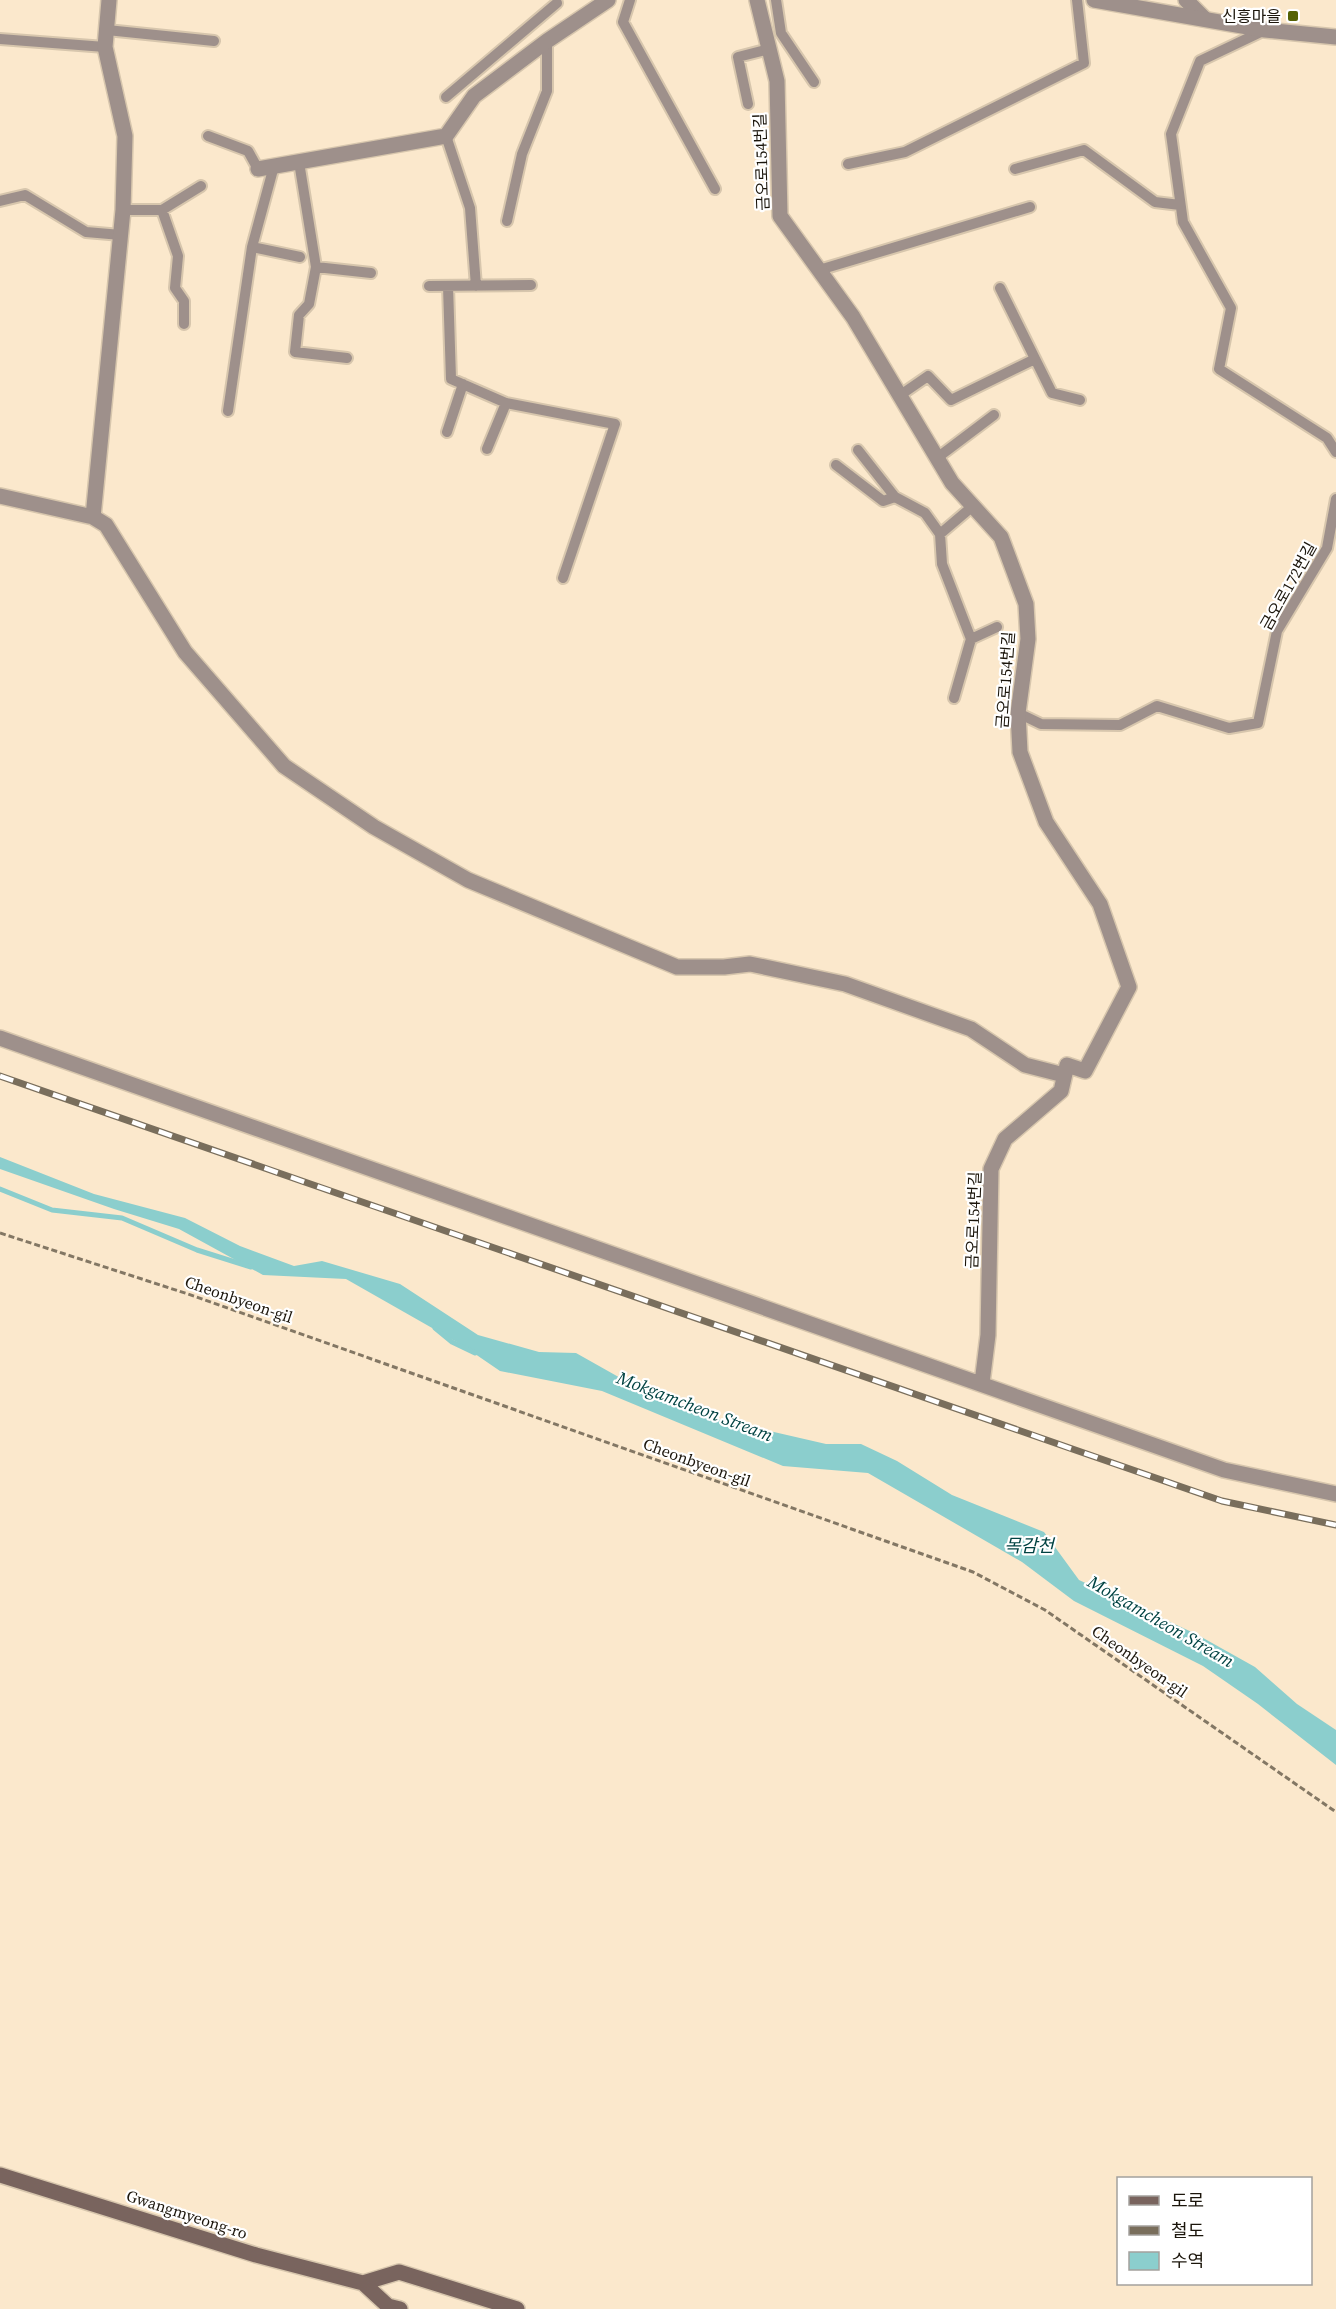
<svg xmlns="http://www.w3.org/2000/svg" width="1336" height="2309" font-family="'Source Serif 4','Noto Sans KR',serif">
<rect width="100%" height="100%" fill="#fbe8cc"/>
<path fill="#8bcecd" d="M0 1157 94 1194 185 1218 240 1246 294 1266 322 1261 400 1284 478 1335 539 1352 576 1353 647 1393 718 1419 826 1444H861L897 1461 952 1495 1044 1532 1079 1580 1196 1634 1255 1667 1297 1704 1336 1730V1765L1258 1704 1203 1666 1074 1601 1022 1562 868 1473 783 1466 602 1391 500 1371 462 1345 346 1279 263 1275 179 1229 114 1209 0 1169Z"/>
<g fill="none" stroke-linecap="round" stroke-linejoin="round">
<path stroke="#8bcecd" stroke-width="5" d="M0 1189 52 1210 122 1218 197 1250 251 1267
M435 1328 452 1342 475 1353"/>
<g stroke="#d7c6ad" stroke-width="14">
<path id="service" d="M630 0 623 22 715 189
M776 0 781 33 814 82
M107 30 214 41
M1265 30 1200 61 1171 134 1183 222 1231 308 1219 369 1327 438 1336 452
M0 39 105 47
M446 97 557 3
M748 104 738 57 769 49
M208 136 248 151 258 169
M446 136 470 208 476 286
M299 162 316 267 371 273
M848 164 905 152 1084 63 1077 0
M274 166 252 247 300 257
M1015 169 1084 150 1155 202 1180 205
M0 201 25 195 86 232 121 235
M123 210H162L201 186
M162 210 178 256 175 288 184 301V324
M507 221 522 154 547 91V41
M316 267 309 304 299 315 295 352 347 358
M819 270 1030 207
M429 286 531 285
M448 286 451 379 506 403 615 424 563 578
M1000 288 1052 393 1080 400
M899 396 928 376 951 400 1035 359
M228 411 252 247
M447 432 463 384
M487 449 506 403
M858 450 895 497 925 513 940 534 973 506
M937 458 994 415
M836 465 883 501 895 497
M940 534 942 564 971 639 954 698
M971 639 997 627
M1018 713 1041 724 1120 725 1157 706 1229 728 1258 723 1277 631 1327 548 1336 499"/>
</g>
<g stroke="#d7c6ad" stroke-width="18">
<path id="minor" d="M757 0 777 81 780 216 853 317 952 483 1001 537 1026 604 1028 639 1018 713 1020 752 1046 822 1100 904 1129 987 1085 1071 1067 1065 1061 1091 1005 1139 991 1169 988 1335 982 1383
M1186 0 1205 19
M258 169 446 136 474 96 547 41 608 0
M0 496 93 517 106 525 185 652 284 766 374 827 468 880 677 967H724L750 964 845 984 971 1029 1025 1065 1064 1075
M93 517 123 210 125 136 105 47 109 0
M0 1038 1224 1470 1336 1494"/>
</g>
<g stroke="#d7c6ad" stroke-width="18">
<path id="tertiary" d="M1094 0 1265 30 1336 37"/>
</g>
<g stroke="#d7c6ad" stroke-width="18">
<path id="secondary" d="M0 2175 256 2255 363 2283 388 2306 400 2309
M363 2283 399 2272 517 2309"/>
</g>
<path stroke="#837764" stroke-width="3" stroke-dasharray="6 3" stroke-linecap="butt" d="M0 1233 188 1294 973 1572 1045 1610 1336 1812"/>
<use href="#service" stroke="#9e908b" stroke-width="10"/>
<use href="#minor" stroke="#9e908b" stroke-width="15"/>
<use href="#tertiary" stroke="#9e908b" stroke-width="15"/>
<use href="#secondary" stroke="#79645e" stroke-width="15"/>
<g stroke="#796e5c" stroke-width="7">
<path id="rail" d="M0 1076 1222 1501 1336 1525"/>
</g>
<use href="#rail" stroke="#fff" stroke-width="4.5" stroke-dasharray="14" stroke-linecap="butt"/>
</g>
<rect fill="#556205" stroke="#fff" stroke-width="2" x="1287" y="10" width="12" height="12" rx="3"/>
<g text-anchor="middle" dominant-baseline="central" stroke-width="4.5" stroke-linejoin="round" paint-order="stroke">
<g font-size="16" fill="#1b150b" stroke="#fff" text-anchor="end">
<text x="1281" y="16">신흥마을</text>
</g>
<g font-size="16" fill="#1b150b" stroke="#fff">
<text transform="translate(761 162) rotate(-92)">금오로154번길</text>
<text transform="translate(1288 586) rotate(-61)">금오로172번길</text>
<text transform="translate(1005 680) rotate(-86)">금오로154번길</text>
<text transform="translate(973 1220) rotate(-88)">금오로154번길</text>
<text transform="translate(239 1299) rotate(19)">Cheonbyeon-gil</text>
<text transform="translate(697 1462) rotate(20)">Cheonbyeon-gil</text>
<text transform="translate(1140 1661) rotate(35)">Cheonbyeon-gil</text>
<text transform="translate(187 2214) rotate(18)">Gwangmyeong-ro</text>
</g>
<g font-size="18" font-style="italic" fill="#004242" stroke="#fff">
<text transform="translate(695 1406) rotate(21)">Mokgamcheon Stream</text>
<text x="1029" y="1545">목감천</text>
<text transform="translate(1161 1621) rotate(30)">Mokgamcheon Stream</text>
</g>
</g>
<rect x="1117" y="2177" width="195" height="108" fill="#ffffff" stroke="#a4a19d" stroke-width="1.5"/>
<rect x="1129" y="2196" width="30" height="9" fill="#79645e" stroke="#a4a19d" stroke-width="1.5"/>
<text x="1171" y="2207" font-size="18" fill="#1b150b">도로</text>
<rect x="1129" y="2226" width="30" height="9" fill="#796e5c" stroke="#a4a19d" stroke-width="1.5"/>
<text x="1171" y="2237" font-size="18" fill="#1b150b">철도</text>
<rect x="1129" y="2252" width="30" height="18" fill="#8bcecd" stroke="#a4a19d" stroke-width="1.5"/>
<text x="1171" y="2267" font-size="18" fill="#1b150b">수역</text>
</svg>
